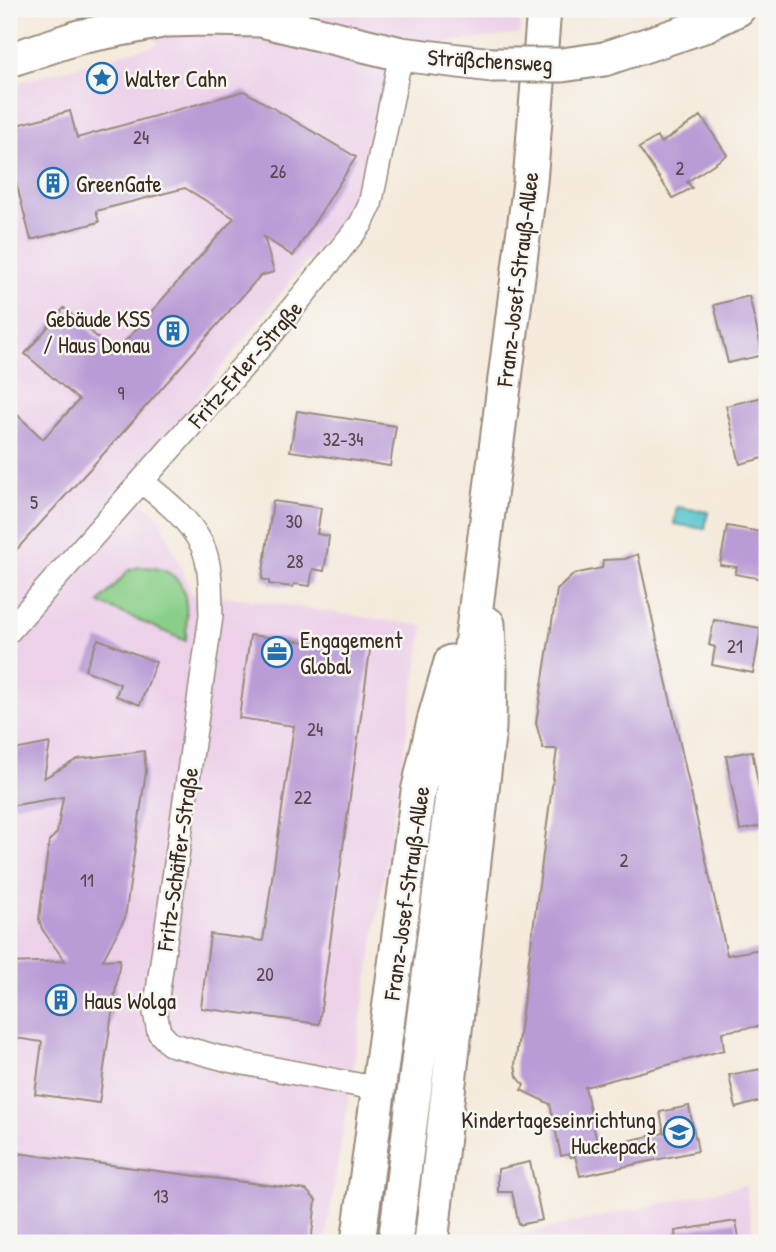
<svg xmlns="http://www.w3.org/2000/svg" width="776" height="1252" font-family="'Patrick Hand',sans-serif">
<rect width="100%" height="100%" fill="#f6f6f2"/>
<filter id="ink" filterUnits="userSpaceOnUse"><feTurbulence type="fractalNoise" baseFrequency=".0143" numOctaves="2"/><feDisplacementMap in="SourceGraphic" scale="14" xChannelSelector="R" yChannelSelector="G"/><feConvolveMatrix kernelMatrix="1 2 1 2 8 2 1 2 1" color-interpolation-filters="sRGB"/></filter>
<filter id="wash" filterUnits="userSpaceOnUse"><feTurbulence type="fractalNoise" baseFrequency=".00686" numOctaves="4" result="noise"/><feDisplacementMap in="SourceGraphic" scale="28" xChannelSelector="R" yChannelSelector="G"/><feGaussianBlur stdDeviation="1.57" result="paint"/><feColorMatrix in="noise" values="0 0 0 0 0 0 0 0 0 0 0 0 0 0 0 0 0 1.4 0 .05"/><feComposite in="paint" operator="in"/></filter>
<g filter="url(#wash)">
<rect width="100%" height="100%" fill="#f5eadb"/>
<path fill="#edd1e9" d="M131 9H519L520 34 449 42 395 39 364 189 126 488 159 516 193 596 233 597 424 626 325 1243H9V85L159 44Z
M745 1185 755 1243H485Z"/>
<path fill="#8acf89" stroke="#627c54" stroke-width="2" d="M140 567C192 566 187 604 186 641L99 603 129 570Z"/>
<path fill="#59c6d0" stroke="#4a7877" stroke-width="2" d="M677 507 708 512 705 529 674 524Z"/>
<g id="blocks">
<path fill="#b99bd5" d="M244 91 356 157 293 256 264 237 274 272 260 276 126 429 9 558V407L43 439 79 400 25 354 64 308 115 353 234 218 185 188 96 211 99 222 31 240 9 155V127L70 111 77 138Z
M701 116 727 155 687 182 692 188 673 198 639 148 657 137 661 143Z
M749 296 763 355 728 363 714 305Z
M767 396V457L740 464 726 406Z
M297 411 396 426 390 466 290 451Z
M273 501 321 508 317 534 329 536 327 553 324 571 313 569 310 586 294 584 293 587 269 584V581L262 579Z
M727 526 767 533V566H764L762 579 735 574 737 567 720 565Z
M638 554 727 955 767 948V1025L722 1032 724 1050 585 1087 598 1147 664 1133 660 1112 689 1106 698 1151 580 1176 575 1156 571 1157 570 1154 561 1156 550 1104 521 1090 524 1085 517 1076 515 1065 557 749H543L536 723 557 590 574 574 602 568 603 560 625 559Z
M714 620 761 628 753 673 712 665 715 647 709 645Z
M250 635 370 650 319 1024 201 1008 210 934 263 941 294 726 239 718Z
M98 639 156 662 140 705 116 696 120 684 85 670Z
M50 743 44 778 78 759 144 751 146 771 125 918 103 960 120 959 99 1103 35 1094 42 1042 9 1037V963L65 961 42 929 39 919 49 841 57 833 63 797 9 806V751Z
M752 751 766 825 740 830 726 756Z
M767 1068V1099L736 1108 729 1075Z
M9 1152 306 1190 316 1200 311 1243H12L9 1222Z
M530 1162 542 1220 519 1225 512 1192H498V1169Z
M736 1221 740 1243H676L675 1231Z"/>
</g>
</g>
<g filter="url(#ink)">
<use href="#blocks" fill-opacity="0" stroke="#988a7c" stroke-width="2"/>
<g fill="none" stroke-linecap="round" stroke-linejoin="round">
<g stroke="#988a7c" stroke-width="26">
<path id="street" d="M142 482C165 500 189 519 202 545 212 566 210 594 211 616L155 1012 159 1032 170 1044 228 1060 379 1089
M9 631 269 337 361 224 370 205 401 54"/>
</g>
<g stroke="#988a7c" stroke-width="37">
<path id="secondary" d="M604 59 701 27 738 9
M9 60 79 37 167 20 205 19 261 20 401 54 492 65
M358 1243 418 792 435 717 451 662
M395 1243 530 182 544 9
M431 1243 489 728 490 672 488 624"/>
</g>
<use href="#street" stroke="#fff" stroke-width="23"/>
<use href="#secondary" stroke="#fff" stroke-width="33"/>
<g stroke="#988a7c" stroke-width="37" stroke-linecap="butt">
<path id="secondary-bridge" d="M492 65H562L604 59"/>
</g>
<use href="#secondary-bridge" stroke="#fff" stroke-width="33"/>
</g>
</g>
<defs>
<g id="sight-ring" transform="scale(1.575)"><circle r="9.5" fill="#f6f6f2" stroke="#1f6fb2" stroke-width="1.5"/><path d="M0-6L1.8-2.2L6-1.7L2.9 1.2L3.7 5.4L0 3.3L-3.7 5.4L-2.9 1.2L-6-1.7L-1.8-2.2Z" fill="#1f6fb2"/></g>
<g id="building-ring" transform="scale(1.575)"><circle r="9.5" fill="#f6f6f2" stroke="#1f6fb2" stroke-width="1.5"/><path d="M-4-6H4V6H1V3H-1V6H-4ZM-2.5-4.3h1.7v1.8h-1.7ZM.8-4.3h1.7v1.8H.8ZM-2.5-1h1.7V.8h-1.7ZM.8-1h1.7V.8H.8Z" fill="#1f6fb2"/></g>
<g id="office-ring" transform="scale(1.575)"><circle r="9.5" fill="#f6f6f2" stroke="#1f6fb2" stroke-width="1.5"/><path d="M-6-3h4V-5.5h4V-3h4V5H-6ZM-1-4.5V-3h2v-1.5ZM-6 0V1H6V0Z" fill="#1f6fb2"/></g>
<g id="school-ring" transform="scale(1.575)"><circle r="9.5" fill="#f6f6f2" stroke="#1f6fb2" stroke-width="1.5"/><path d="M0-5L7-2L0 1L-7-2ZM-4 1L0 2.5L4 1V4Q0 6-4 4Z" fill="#1f6fb2"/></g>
</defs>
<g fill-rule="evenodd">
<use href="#sight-ring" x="102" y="78"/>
<use href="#building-ring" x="53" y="183"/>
<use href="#building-ring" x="173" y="331"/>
<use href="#office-ring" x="277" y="652"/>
<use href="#building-ring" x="61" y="1000"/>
<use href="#school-ring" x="679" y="1132"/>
</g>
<g text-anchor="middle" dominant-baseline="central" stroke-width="5" stroke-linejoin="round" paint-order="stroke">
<g font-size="19" fill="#5a464c">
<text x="141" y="137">24</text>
<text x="680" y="168">2</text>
<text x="278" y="171">26</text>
<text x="121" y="393">9</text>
<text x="343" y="439">32-34</text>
<text x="34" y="502">5</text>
<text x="294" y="521">30</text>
<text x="295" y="561">28</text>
<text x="735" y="646">21</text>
<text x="315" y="729">24</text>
<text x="303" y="797">22</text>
<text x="624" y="860">2</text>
<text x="87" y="880">11</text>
<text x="265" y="974">20</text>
<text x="161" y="1196">13</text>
</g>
<g font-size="23" fill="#3b2a1e" stroke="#f6f6f2">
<text transform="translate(490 60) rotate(3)">Sträßchensweg</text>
<text transform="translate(517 279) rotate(-83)">Franz-Josef-Strauß-Allee</text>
<text transform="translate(245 364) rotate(-49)">Fritz-Erler-Straße</text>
<text transform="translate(177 859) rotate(-82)">Fritz-Schäffer-Straße</text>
<text transform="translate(406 893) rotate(-82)">Franz-Josef-Strauß-Allee</text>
</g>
<g font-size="23" fill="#3b2a1e" stroke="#f6f6f2" text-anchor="start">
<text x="125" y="78">Walter Cahn</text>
<text x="76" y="183">GreenGate</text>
<text x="150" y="318" text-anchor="end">Gebäude KSS<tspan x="150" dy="26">/ Haus Donau</tspan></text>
<text x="300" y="639">Engagement<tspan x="300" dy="26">Global</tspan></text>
<text x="84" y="1000">Haus Wolga</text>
<text x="656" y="1119" text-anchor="end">Kindertageseinrichtung<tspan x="656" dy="26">Huckepack</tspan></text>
</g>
</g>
<rect width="776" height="1252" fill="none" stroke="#f6f6f2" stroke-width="35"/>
</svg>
